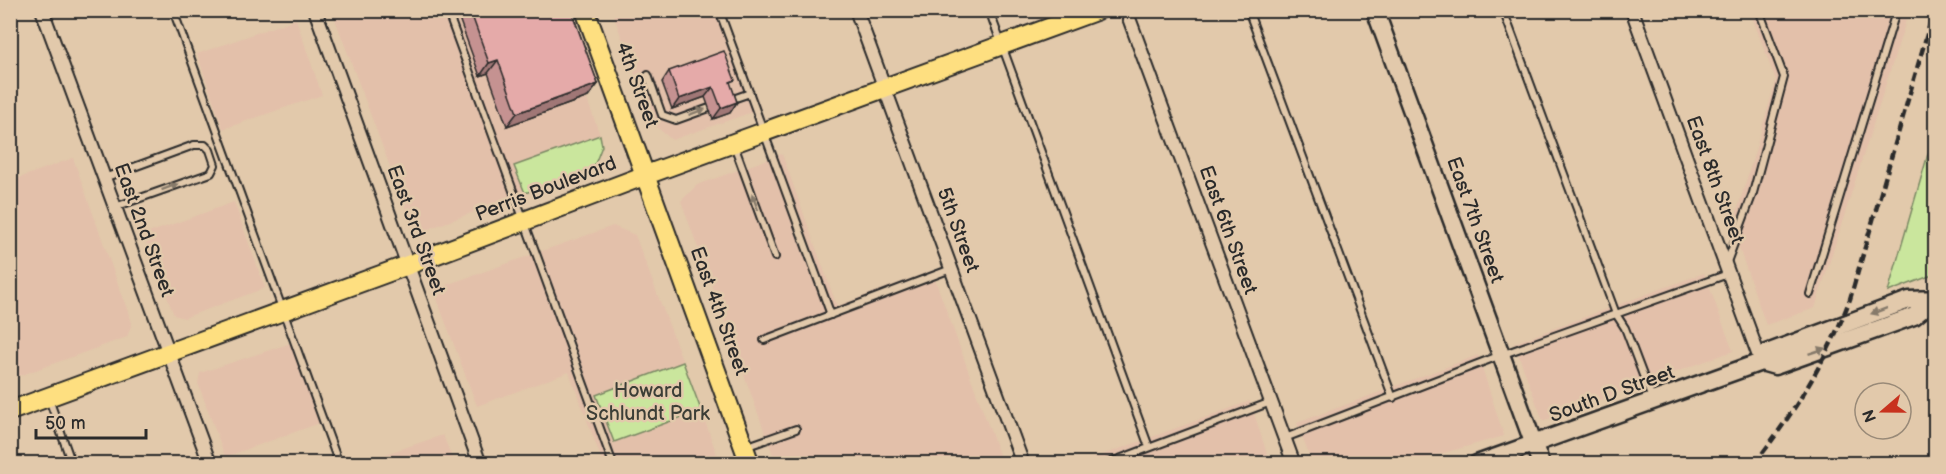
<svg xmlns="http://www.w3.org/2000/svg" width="1946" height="474" font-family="'Balsamiq Sans',sans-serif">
<rect width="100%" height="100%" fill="#e2c9ab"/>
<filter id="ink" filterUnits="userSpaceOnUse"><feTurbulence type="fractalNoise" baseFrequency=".0167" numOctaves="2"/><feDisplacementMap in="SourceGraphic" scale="12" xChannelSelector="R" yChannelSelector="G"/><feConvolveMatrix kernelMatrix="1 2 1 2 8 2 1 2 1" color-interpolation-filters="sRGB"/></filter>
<g filter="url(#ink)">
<path fill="#e3c0aa" d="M332 11H555L600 135 514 166 525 193 415 234Z
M612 11H724L761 109 672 140 653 124Z
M1750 11H1909L1815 308 1766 325 1732 228 1776 81Z
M296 19 322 95 223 129 197 54Z
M782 154 837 306 932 271 1002 463H776L681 201 697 185Z
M73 158 132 323 127 337 11 379V181Z
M234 202 265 288 184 318 174 315 143 235Z
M613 226 635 235 683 362 596 395 614 442 701 410 720 463H603L569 372 477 406 436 297 446 285Z
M1704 273 1733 351 1543 421 1514 343Z
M291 343 320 423 225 457 198 383 200 373Z
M1478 355 1504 436 1408 463H1312L1297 423Z
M1250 401 1270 463 1078 464Z
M443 435 454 463H359Z"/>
<path fill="#cae69d" stroke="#7a8864" stroke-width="1.5" d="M1935 130V274L1888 292Z
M600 135 602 146 593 169 525 193 514 166Z
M683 362 701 410 614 442 596 395Z"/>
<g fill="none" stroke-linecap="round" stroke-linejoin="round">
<g stroke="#2b2b2b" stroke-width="10">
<path id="lane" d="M173 10 339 464
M447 10 613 464
M719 10 831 315
M989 10 1149 447
M1248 10 1393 398
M1503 10 1616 314 1625 328 1652 399
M648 75 662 115 676 120 715 106
M730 100 750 93
M734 145 775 257
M104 178 194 145H205L210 150 215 165 211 173 115 207
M1727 262 1753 193 1784 77 1759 10
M1810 294 1895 15 1894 10
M764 340 951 269
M49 399 72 464
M1285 438 1501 355 1728 274
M745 447 796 429
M1008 464 1021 459
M1106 464 1271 402"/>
</g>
<g stroke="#2b2b2b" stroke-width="16">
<path id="street" d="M42 10 210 464
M315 10 480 464
M856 10 1023 464
M1126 10 1294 464
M1632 10 1761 362"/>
</g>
<g stroke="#2b2b2b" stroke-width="21">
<path id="secondary" d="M1375 10 1541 464
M1761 362 1767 353 1909 300 1936 299
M1477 464 1761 362 1775 366 1831 346 1914 316 1935 299"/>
</g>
<g stroke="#2b2b2b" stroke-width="22">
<path id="primary" d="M585 10 750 464
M10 411 408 265 646 175 1098 10"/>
</g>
<use href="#lane" stroke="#e2c9ab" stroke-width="6"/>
<use href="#street" stroke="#e2c9ab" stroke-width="12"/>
<use href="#secondary" stroke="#e2c9ab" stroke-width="16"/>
<use href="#primary" stroke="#fedf80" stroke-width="18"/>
<path stroke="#2b2b2b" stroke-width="4.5" stroke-dasharray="9 4.5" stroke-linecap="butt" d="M1754 464C1794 413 1827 360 1850 299L1934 10"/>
</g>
<path fill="#c59291" stroke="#2b2b2b" stroke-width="1.5" d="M456 10H571L598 84 588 97 507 126 488 73 480 76Z
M669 71 731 86 737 102 730 113 713 119 705 97 672 109 662 82Z"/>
<path fill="#a07776" stroke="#2b2b2b" stroke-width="1.5" d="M498 60 488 73 480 76 489 63Z
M598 84 588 97 507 126 517 113Z
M713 87 705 97 672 109 679 99Z
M737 102 730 113 713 119 721 108Z"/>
<path fill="#e5aaa9" stroke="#2b2b2b" stroke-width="1.5" d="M470 10H571L598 84 517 113 498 60 489 63Z
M724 51 735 80 730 82 737 102 721 108 713 87 679 99 669 71Z"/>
<defs><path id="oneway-solid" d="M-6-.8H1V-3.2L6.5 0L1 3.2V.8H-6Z" transform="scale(1.5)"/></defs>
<g fill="#867a6b">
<use href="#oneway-solid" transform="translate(697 112) rotate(-20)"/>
<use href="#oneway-solid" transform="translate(170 187) rotate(-20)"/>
<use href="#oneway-solid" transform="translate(755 202) rotate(-110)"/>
<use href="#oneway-solid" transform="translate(1879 311) rotate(160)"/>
<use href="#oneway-solid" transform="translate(1817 351) rotate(-19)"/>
</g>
</g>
<g text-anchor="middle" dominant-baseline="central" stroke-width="5" stroke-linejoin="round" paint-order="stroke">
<g font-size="20" fill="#2b2b2b" stroke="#e2c9ab">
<text transform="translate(637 85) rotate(70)">4th Street</text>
<text transform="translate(1715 180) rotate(70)">East 8th Street</text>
<text transform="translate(546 189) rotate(-21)">Perris Boulevard</text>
<text transform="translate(1475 220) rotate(70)">East 7th Street</text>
<text transform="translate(144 230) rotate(70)">East 2nd Street</text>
<text transform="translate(416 230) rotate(70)">East 3rd Street</text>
<text transform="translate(958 230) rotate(70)">5th Street</text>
<text transform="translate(1228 230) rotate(70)">East 6th Street</text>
<text transform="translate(719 311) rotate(70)">East 4th Street</text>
<text transform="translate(1612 394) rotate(-20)">South D Street</text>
</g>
<g font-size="20" fill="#3b3e36" stroke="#e2c9ab">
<text x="648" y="391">Howard<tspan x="648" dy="23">Schlundt Park</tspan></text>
</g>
</g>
<rect width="1946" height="474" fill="none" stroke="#e2c9ab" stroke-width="36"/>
<rect x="18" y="18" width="1910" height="438" fill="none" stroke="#2b2b2b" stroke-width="2" filter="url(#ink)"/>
<g transform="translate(1883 411) rotate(250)"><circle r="28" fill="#e2c9ab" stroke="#998a78" stroke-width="1.5"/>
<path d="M0-4.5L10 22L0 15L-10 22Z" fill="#c8321e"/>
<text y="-9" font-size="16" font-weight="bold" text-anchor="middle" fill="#2b2b2b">N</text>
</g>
<path d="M36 429v9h110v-9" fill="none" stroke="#2b2b2b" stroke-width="3"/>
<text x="45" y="429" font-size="18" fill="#2b2b2b" stroke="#e2c9ab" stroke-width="4.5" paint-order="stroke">50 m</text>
</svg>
